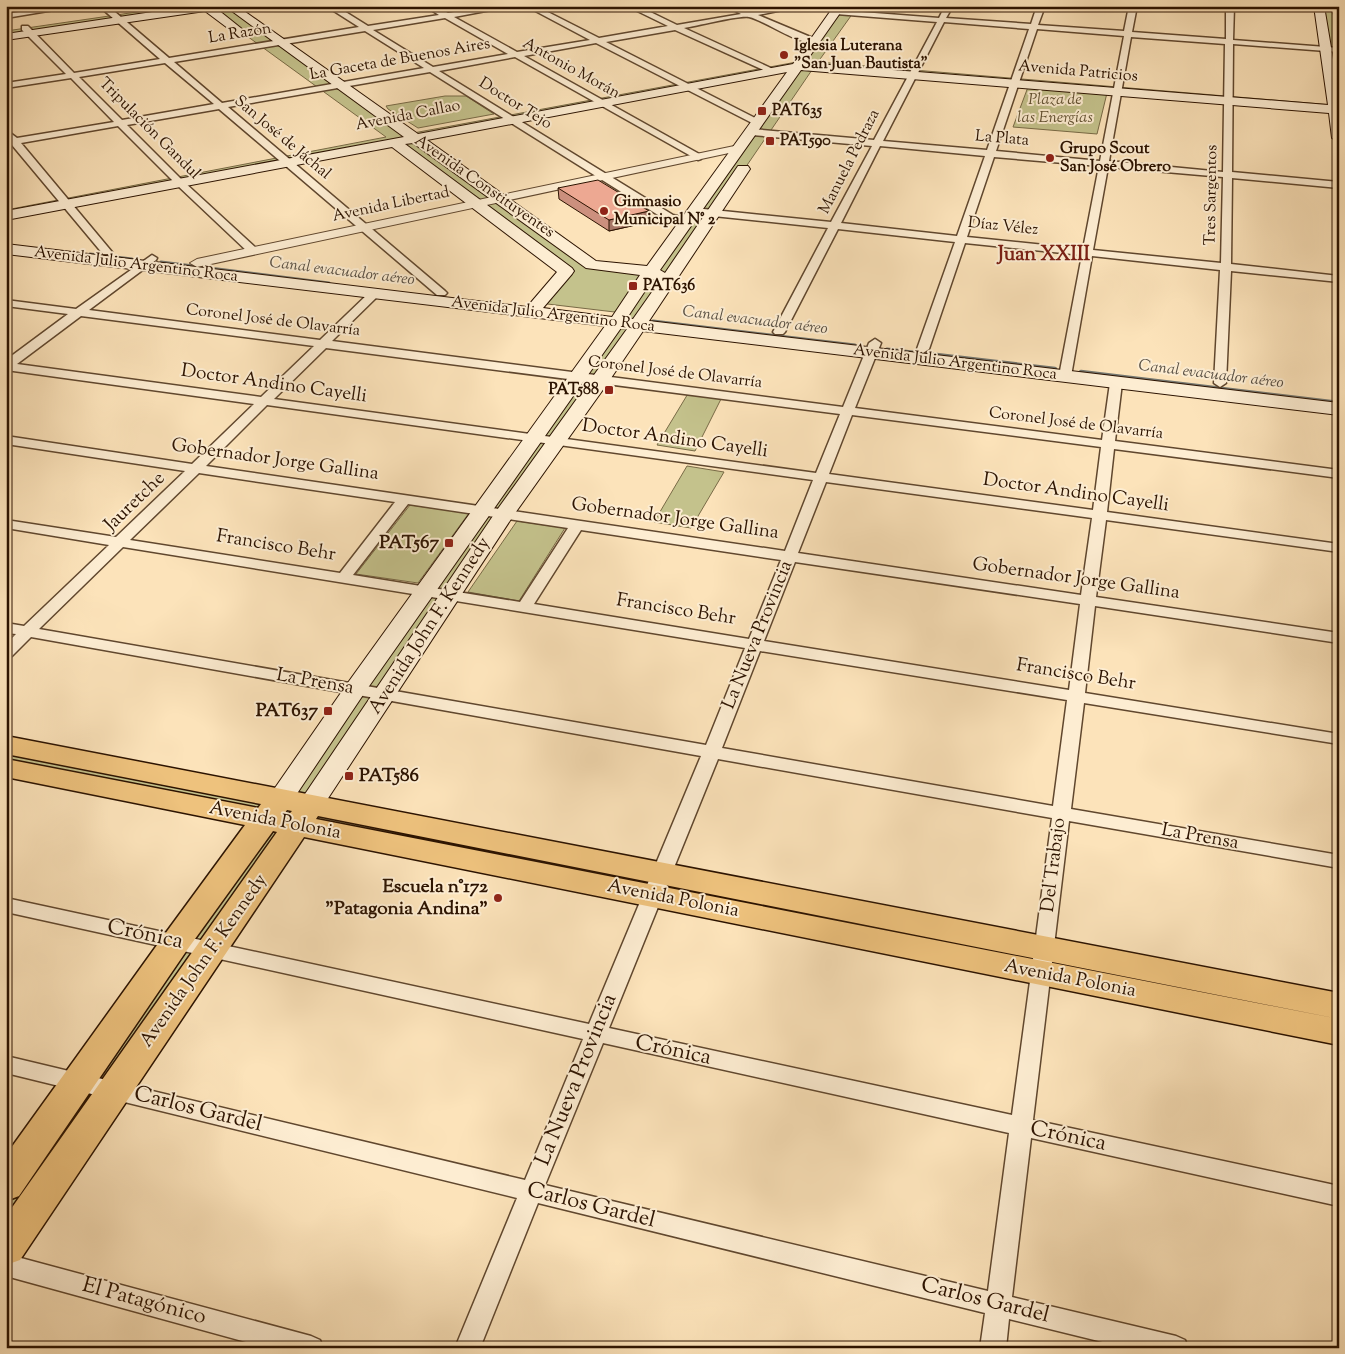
<svg xmlns="http://www.w3.org/2000/svg" width="1345" height="1354" font-family="'Sorts Mill Goudy',serif">
<rect width="100%" height="100%" fill="#fce3ba"/>
<filter id="stains"><feTurbulence type="fractalNoise" baseFrequency=".004" numOctaves="4"/><feColorMatrix values="0 0 0 0 .2 0 0 0 0 .09 0 0 0 0 .02 0 0 0 .5 -.17"/></filter>
<radialGradient id="worn" r=".72"><stop offset=".6" stop-color="#630" stop-opacity="0"/><stop offset="1" stop-color="#630" stop-opacity=".3"/></radialGradient>
<path fill="#c4c28c" stroke="#786a46" fill-rule="evenodd" d="M178 6H230L408 134 802 61 840 6H858L818 62 1333 105 1319 6H1337L1339 15V138L1334 110 814 67 312 803 1339 1006V1032L297 825 6 1248V1185L266 819 6 768V745L281 797 623 313 539 303 566 271 393 142 6 216V210L386 137 207 7 6 37V31ZM798 66 651 271 592 265 416 138Z
M1028 87 1107 93 1097 134 1013 127Z
M445 96H466L494 114 418 128 388 109 386 106Z
M689 392 722 397 695 451 657 445Z
M687 466 724 472 691 528 654 522Z
M410 505 469 513 418 583 356 574Z
M517 521 565 528 519 601 468 592Z"/>
<g fill="none" stroke-linecap="round" stroke-linejoin="round">
<path stroke="#757871" stroke-width="3" d="M90 254 132 259
M161 262 329 283
M653 321 855 345
M887 349 938 355"/>
<path stroke="#757871" stroke-width="4.5" d="M928 354 1055 369
M1081 372 1339 403"/>
<g stroke="#60472e" stroke-width="3">
<path id="minor" d="M57 6H78L6 18V14Z
M99 6H108L169 58 359 27 326 6H336L368 26 439 15 425 6H435L448 13 492 6H512L454 17 517 52 590 40 526 6H536L599 38 668 26 627 6H638L677 25 741 14 726 6H737L750 12 784 6H802L758 15 820 41C806 51 765 20 749 17 739 15 697 26 684 28L773 69V73H770L675 30 606 42 761 121V125L758 126 596 43 524 56 701 155V159L698 160 515 57 439 71 673 215 691 219 692 221 687 224 666 220 430 72 228 107 445 291 447 293 445 295H437L219 109 127 125 183 181 257 249 258 251 257 253H249L177 185 118 126 21 143 112 252 111 254H103L12 145 6 146V140H8L6 133 9 132 17 138 114 122 71 78 6 88V83L66 74 22 30V26H28L74 73 160 59ZM445 18 508 54 433 67 373 30ZM365 31 424 68 222 103 174 62ZM165 63 214 104 122 120 79 77Z
M945 6H953L946 18 1031 24 1037 6H1045L1038 25 1124 31 1129 6H1137L1132 32 1226 39V6H1234L1233 40 1339 48V52L1233 44 1232 172 1339 182V188L1232 178 1231 264 1339 276V282L1231 271 1226 383 1220 387 1214 383 1220 270 1092 256 1071 376 1065 380 1059 376 1082 255 965 243 929 349 923 353 917 349 955 242 838 229 785 332 783 334H775L773 332 828 228 694 214 689 211 694 208 831 222 872 146 752 135 747 132 752 129 874 140 937 22 836 14 832 12 836 10 939 18ZM944 22 1029 29 987 150 883 141ZM1037 29 1124 36 1100 161 996 151ZM1131 37 1225 44 1223 172 1109 161ZM880 146 985 156 957 236 841 223ZM994 157 1099 166 1083 249 967 237ZM1108 167 1223 177 1221 263 1093 250Z
M152 255 157 258 156 260 89 310 320 340 371 291H379L381 293 379 295 332 341 843 407 869 343 875 339 881 343 855 408 1102 440 1110 383 1116 379 1122 383 1115 441 1339 470V478L1114 449 1107 512 1339 544V552L1106 520 1096 597 1339 633V643L1095 606 1085 693 1339 734V744L1084 703 1071 809 1339 855V868L1069 821 1033 1120 1339 1186V1206L1031 1138 1012 1297 1176 1336 1185 1340 1188 1348H1127L1009 1319 1006 1348H980L985 1313 538 1203 480 1348H455L517 1198 6 1073V1056L525 1180 583 1039 6 912V898L589 1024 701 756 31 637 12 656 6 658V644L16 634 6 633V623L24 626 109 545 6 528V520L116 537 185 471 6 444V436L192 464 254 404 6 370V360L68 314 6 306V300L76 309ZM81 316 314 346 261 397 17 364ZM326 348 840 414 816 473 274 399ZM267 405 813 480 785 551 206 466ZM852 415 1101 447 1093 510 829 474ZM199 473 395 502 340 573 130 540ZM826 482 1092 518 1081 595 798 553ZM408 504 568 528 520 602 353 575ZM581 530 781 560 749 639 534 604ZM123 547 745 648 706 745 39 629ZM795 562 1080 604 1069 690 764 641ZM760 651 1067 700 1053 806 722 748ZM718 759 1052 818 1012 1115 609 1028ZM603 1043 1009 1133 988 1291 545 1185Z
M6 1254 311 1336 320 1340 323 1348H268L6 1276Z"/>
</g>
<g stroke="#60472e" stroke-width="2">
<path id="tertiary" d="M739 145 745 148 743 150 197 267 190 263 197 259Z"/>
</g>
<g stroke="#2c1300" stroke-width="2">
<path id="secondary" d="M192 6H221L217 9 247 33 245 35H237L205 11 6 40V34Z
M225 6H237L418 134 793 64 834 6H845L805 63 1328 105 1314 6H1324L1339 95V142L1332 138 1329 113 801 70 660 270 665 273 738 166H748L750 169 649 321 1339 403V415L643 331 607 384 513 516 321 809 312 812 303 809 299 803 303 797 497 510 627 329 621 328 365 692 290 804 281 807 272 804 268 798 347 684 605 326 6 254V244L527 307 557 272 392 147 6 220V211L404 137ZM787 72 647 266 596 261 427 140ZM413 143 586 268 640 275 612 317 543 308 572 274 574 271 572 268 405 144ZM653 279 659 282 633 319 627 318Z
M1332 6H1339V18L1334 15Z"/>
</g>
<g stroke="#2c1300" stroke-width="3">
<path id="primary" d="M6 736 1339 993V1019L318 816 316 819 1339 1019V1045L304 837 20 1260 6 1265V1216L277 832 273 831 187 950 19 1196 6 1201V1155L165 934 245 825 6 777V759L258 808 261 804 6 754ZM287 810 292 811 289 814 285 813Z"/>
</g>
<use href="#minor" fill="#fdedd2" fill-rule="evenodd"/>
<use href="#tertiary" fill="#fdedd2" fill-rule="evenodd"/>
<use href="#secondary" fill="#fdedd2" fill-rule="evenodd"/>
<use href="#primary" fill="#eec27d" fill-rule="evenodd"/>
</g>
<path fill="#cc907e" stroke="#2c1300" d="M558 188 649 222 609 231 559 199Z"/>
<path fill="#a67666" stroke="#2c1300" d="M649 211V222L609 231V220Z"/>
<path fill="#eda892" stroke="#2c1300" d="M598 180 649 211 609 220 558 188Z"/>
<g fill="#8f2418" stroke="#fdedd2" stroke-width="2">
<circle cx="784" cy="55" r="5"/>
<rect x="757" y="106" width="10" height="10" rx="2.5"/>
<rect x="765" y="136" width="10" height="10" rx="2.5"/>
<circle cx="1050" cy="158" r="5"/>
<circle cx="604" cy="211" r="5"/>
<rect x="628" y="281" width="10" height="10" rx="2.5"/>
<rect x="604" y="385" width="10" height="10" rx="2.5"/>
<rect x="444" y="538" width="10" height="10" rx="2.5"/>
<rect x="323" y="706" width="10" height="10" rx="2.5"/>
<rect x="344" y="771" width="10" height="10" rx="2.5"/>
<circle cx="498" cy="898" r="5"/>
</g>
<g text-anchor="middle" dominant-baseline="central" stroke-width="4" stroke-linejoin="round" paint-order="stroke">
<g font-size="16" fill="#2c1300" stroke="#fdedd2">
<text transform="translate(240 34) rotate(-9)">La Razón</text>
<text transform="translate(400 60) rotate(-10)">La Gaceta de Buenos Aires</text>
<text transform="translate(571 69) rotate(29)">Antonio Morán</text>
<text transform="translate(1078 72) rotate(5)">Avenida Patricios</text>
<text transform="translate(515 104) rotate(32)">Doctor Tejo</text>
<text transform="translate(408 116) rotate(-11)">Avenida Callao</text>
<text transform="translate(149 129) rotate(45)">Tripulación Gandul</text>
<text transform="translate(282 138) rotate(40)">San José de Jáchal</text>
<text transform="translate(1002 139) rotate(5)">La Plata</text>
<text transform="translate(850 162) rotate(-63)">Manuela Pedraza</text>
<text transform="translate(484 187) rotate(35)">Avenida Constituyentes</text>
<text transform="translate(1212 195) rotate(-89)">Tres Sargentos</text>
<text transform="translate(391 205) rotate(-12)">Avenida Libertad</text>
<text transform="translate(1003 227) rotate(6)">Díaz Vélez</text>
<text transform="translate(136 265) rotate(7)">Avenida Julio Argentino Roca</text>
<text transform="translate(553 315) rotate(7)">Avenida Julio Argentino Roca</text>
<text transform="translate(273 321) rotate(7)">Coronel José de Olavarría</text>
<text transform="translate(955 363) rotate(7)">Avenida Julio Argentino Roca</text>
<text transform="translate(675 373) rotate(7)">Coronel José de Olavarría</text>
<text transform="translate(1076 424) rotate(7)">Coronel José de Olavarría</text>
</g>
<g font-size="16" font-weight="bold" fill="#2c1300" stroke="#fdedd2" text-anchor="start">
<text x="794" y="46">Iglesia Luterana<tspan x="794" dy="18">"San Juan Bautista"</tspan></text>
<text x="772" y="111">PAT635</text>
<text x="780" y="141">PAT590</text>
<text x="1060" y="149">Grupo Scout<tspan x="1060" dy="18">San José Obrero</tspan></text>
<text x="614" y="202">Gimnasio<tspan x="614" dy="18">Municipal N° 2</tspan></text>
<text x="643" y="286">PAT636</text>
<text x="599" y="390" text-anchor="end">PAT588</text>
</g>
<g font-size="16" font-style="italic" fill="#615031" stroke="#fdedd2">
<text x="1055" y="100">Plaza de<tspan x="1055" dy="18">las Energías</tspan></text>
</g>
<g font-size="16" font-style="italic" fill="#574e42" stroke="#fdedd2">
<text transform="translate(342 272) rotate(7)">Canal evacuador aéreo</text>
<text transform="translate(755 321) rotate(7)">Canal evacuador aéreo</text>
<text transform="translate(1211 375) rotate(7)">Canal evacuador aéreo</text>
</g>
<g font-size="19" fill="#2c1300" stroke="#fdedd2">
<text transform="translate(274 384) rotate(8)">Doctor Andino Cayelli</text>
<text transform="translate(675 439) rotate(8)">Doctor Andino Cayelli</text>
<text transform="translate(275 460) rotate(8)">Gobernador Jorge Gallina</text>
<text transform="translate(1076 493) rotate(8)">Doctor Andino Cayelli</text>
<text transform="translate(135 502) rotate(-44)">Jauretche</text>
<text transform="translate(675 519) rotate(8)">Gobernador Jorge Gallina</text>
<text transform="translate(276 546) rotate(9)">Francisco Behr</text>
<text transform="translate(1076 579) rotate(8)">Gobernador Jorge Gallina</text>
<text transform="translate(676 610) rotate(9)">Francisco Behr</text>
<text transform="translate(430 626) rotate(-57)">Avenida John F. Kennedy</text>
<text transform="translate(758 635) rotate(-68)">La Nueva Provincia</text>
<text transform="translate(1076 675) rotate(9)">Francisco Behr</text>
<text transform="translate(315 682) rotate(10)">La Prensa</text>
<text transform="translate(275 821) rotate(11)">Avenida Polonia</text>
<text transform="translate(1200 837) rotate(10)">La Prensa</text>
<text transform="translate(1054 865) rotate(-83)">Del Trabajo</text>
<text transform="translate(673 899) rotate(11)">Avenida Polonia</text>
<text transform="translate(204 961) rotate(-55)">Avenida John F. Kennedy</text>
<text transform="translate(1070 979) rotate(11)">Avenida Polonia</text>
</g>
<g font-size="19" font-weight="bold" fill="#2c1300" stroke="#fdedd2" text-anchor="end">
<text x="439" y="543">PAT567</text>
<text x="318" y="711">PAT637</text>
<text x="359" y="776" text-anchor="start">PAT586</text>
<text x="488" y="887">Escuela n°172<tspan x="488" dy="22">"Patagonia Andina"</tspan></text>
</g>
<g font-size="20" font-weight="bold" fill="#7a1f14" stroke="#fdedd2">
<text x="1044" y="255">Juan XXIII</text>
</g>
<g font-size="22" fill="#2c1300" stroke="#fdedd2">
<text transform="translate(145 935) rotate(12)">Crónica</text>
<text transform="translate(673 1051) rotate(12)">Crónica</text>
<text transform="translate(577 1080) rotate(-68)">La Nueva Provincia</text>
<text transform="translate(198 1110) rotate(14)">Carlos Gardel</text>
<text transform="translate(1068 1137) rotate(12)">Crónica</text>
<text transform="translate(591 1206) rotate(14)">Carlos Gardel</text>
<text transform="translate(985 1301) rotate(14)">Carlos Gardel</text>
<text transform="translate(144 1302) rotate(15)">El Patagónico</text>
</g>
</g>
<rect width="1345" height="1354" fill="none" stroke="#fce3ba" stroke-width="25"/>
<rect x="8" y="8" width="1330" height="1339" fill="none" stroke="#2c1300" stroke-width="2.5"/>
<rect x="12" y="12" width="1320" height="1329" fill="none" stroke="#2c1300"/>
<rect width="100%" height="100%" filter="url(#stains)"/>
<rect width="100%" height="100%" fill="url(#worn)"/>
</svg>
